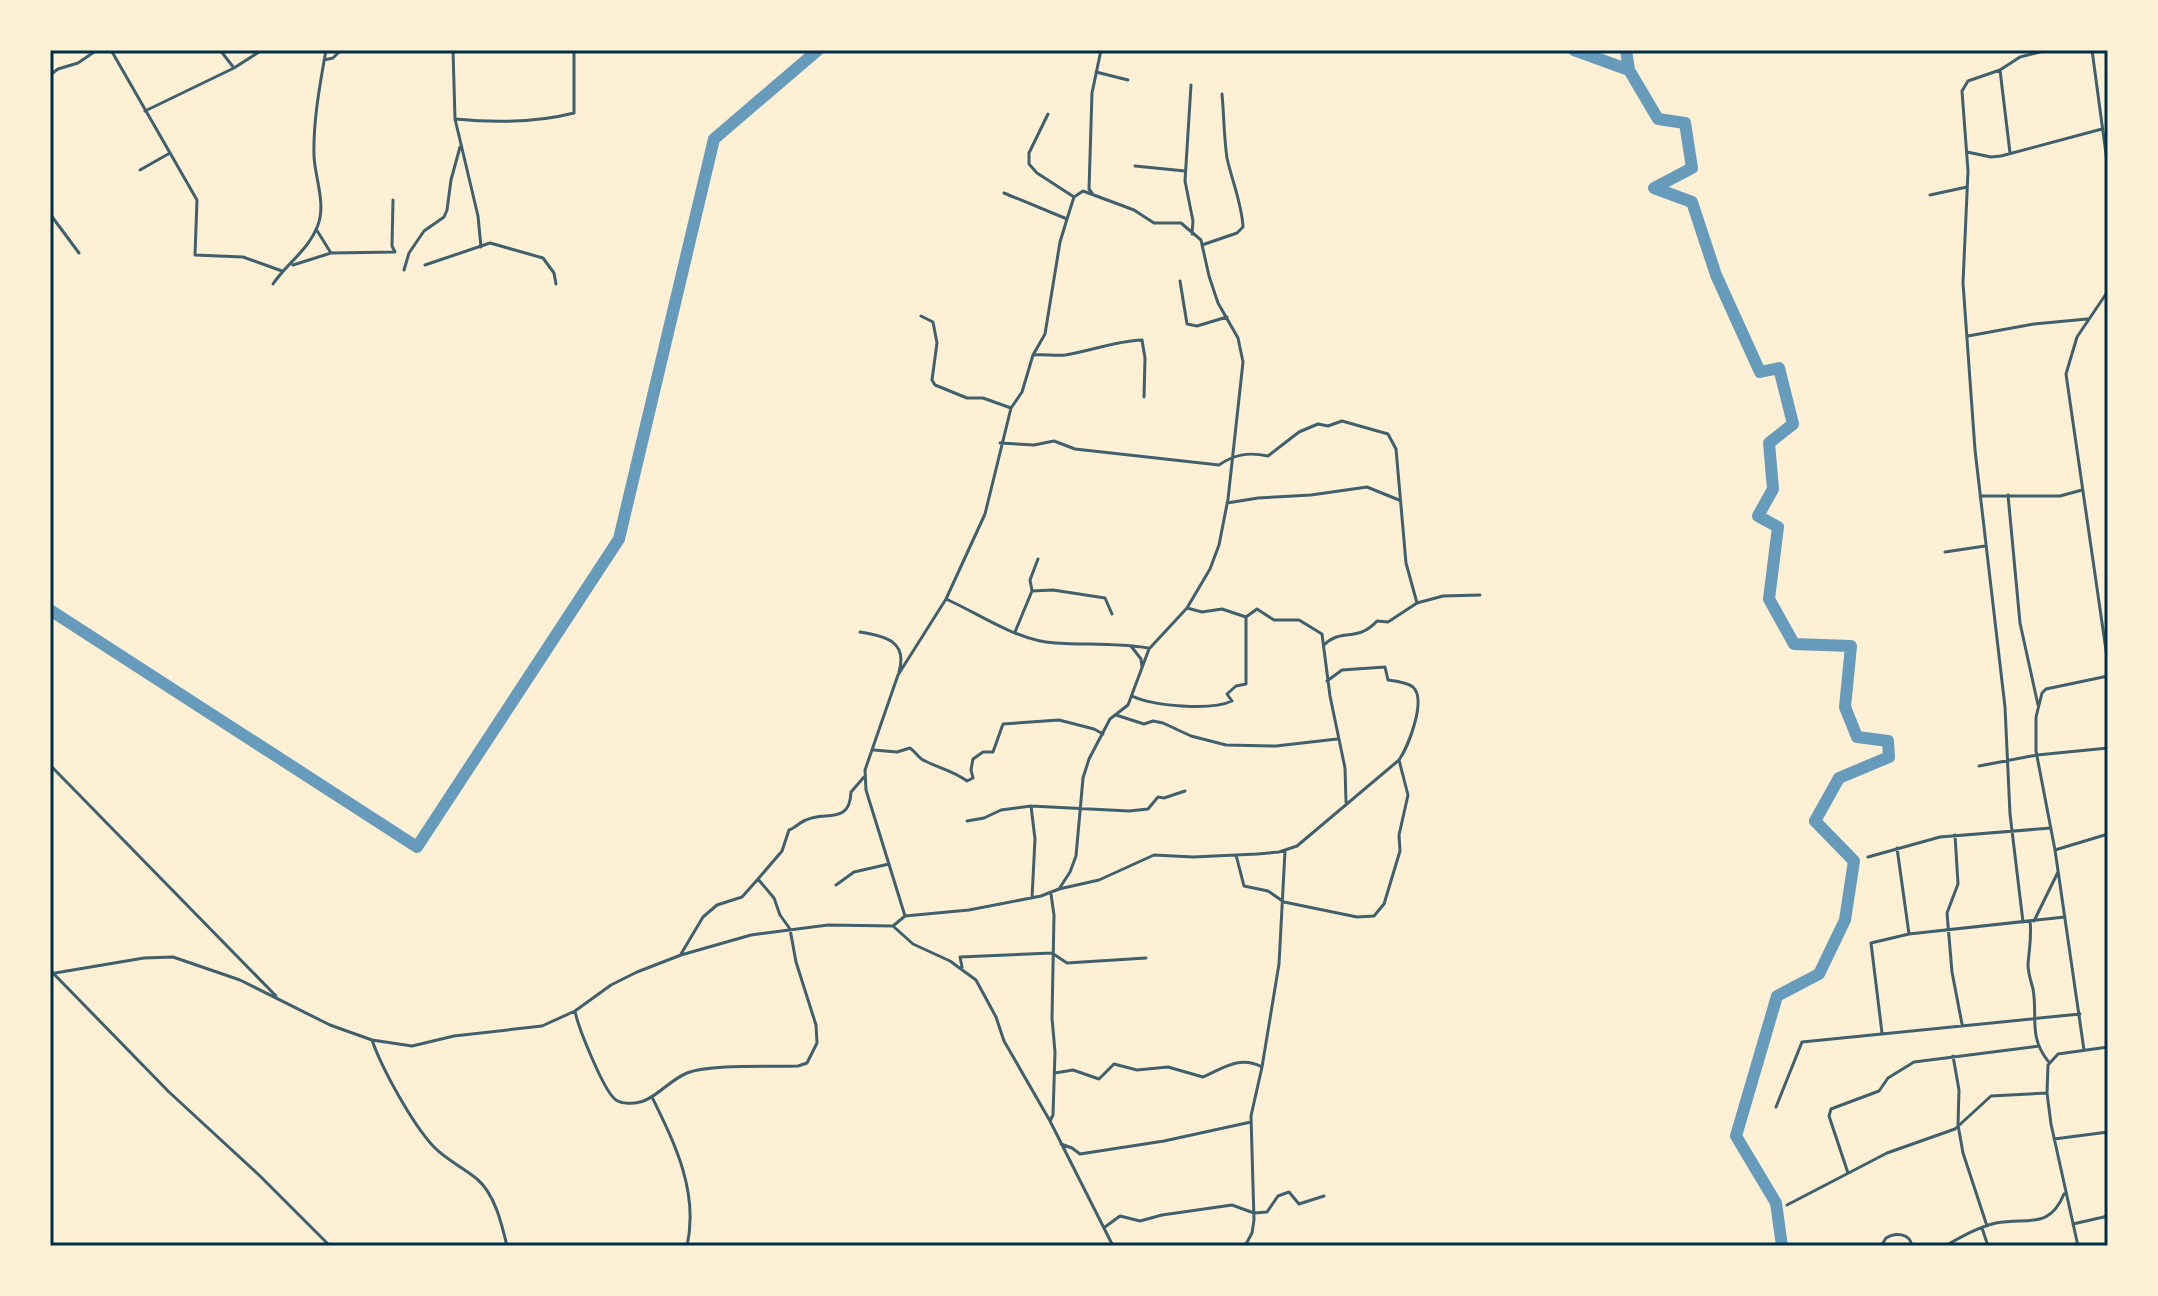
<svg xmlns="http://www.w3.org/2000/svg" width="2158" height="1296" font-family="Rubik,sans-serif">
<rect width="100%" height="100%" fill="#fdf0d5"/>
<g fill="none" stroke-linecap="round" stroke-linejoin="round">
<path stroke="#669bbc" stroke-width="12" d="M1574 50 1629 70 1658 119 1685 123 1692 168 1654 188 1692 202 1716 275 1760 372 1779 368 1793 424 1769 443 1773 489 1758 516 1778 527 1769 599 1794 644 1851 646 1845 707 1857 737 1888 741 1889 757 1839 778 1815 821 1854 861 1845 920 1819 974 1777 996 1736 1136 1776 1203 1782 1246
M1626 50 1629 70
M50 610 417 847 619 539 714 139 818 50"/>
<path stroke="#3f606c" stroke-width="3" d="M111 50 197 200 195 255 243 257 282 271
M220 50 234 68
M362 50H365
M453 50 455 119 478 216 481 247
M2092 50 2108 169
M324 60 333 58 341 50
M2000 70 2010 153
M1096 72 1128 80
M50 75 58 69 78 63 97 50
M1191 85 1185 181 1193 221 1192 234
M145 111 234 68 262 50
M1048 114 1029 153V164L1037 173 1074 197
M455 119C496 123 535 123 574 113V50
M1967 152 1991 157 2001 156 2102 129
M1135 166 1185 171
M140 170 170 153
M1004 193 1067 219
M1092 193 1089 189 1092 93 1101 50
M1930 195 1967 187
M50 214 79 253
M316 229 331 253 395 252 392 246 393 200
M1202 245 1237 233 1243 227C1242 204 1232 181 1227 158 1224 138 1224 116 1222 94
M293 265 331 253
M425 265 490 243 543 258 554 273 556 284
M404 270 409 253 424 231 444 217 447 210 451 180 460 147
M1180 281 1187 324 1197 326 1227 317
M273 284C287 263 308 251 318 225 326 203 315 178 314 156 313 121 320 84 326 50
M2108 291 2077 337 2066 374 2108 664
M921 316 933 322 937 343 932 380 935 385 967 398H983L1011 408
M1968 336 2034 324 2087 319
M1033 355C1044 354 1055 356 1065 355 1091 351 1115 341 1142 340L1145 358 1144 397
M1000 443 1034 445 1054 441 1075 449 1219 465C1235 454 1249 452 1268 456L1299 432 1318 424 1328 426 1342 421 1388 434 1396 449 1406 563 1417 603
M2008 495 2020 623 2038 705
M1980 496H2060L2082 490
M1227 503 1258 498 1311 495 1367 487 1399 500
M1945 552 1985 546
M1032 591 1053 590 1105 598 1112 614
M946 599C980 614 1017 641 1055 643 1086 645 1117 643 1148 648
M1187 608 1202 612 1222 609 1246 617 1257 609 1274 620H1299L1322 634 1330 696 1345 768 1346 802
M860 632C885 636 908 641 899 672
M1015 632 1032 591 1030 580 1038 559
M1324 645C1342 627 1357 643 1377 621L1388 622 1417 603 1443 596 1480 595
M1131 646 1141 659 1142 667
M1132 696C1153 706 1211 711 1232 701L1227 694 1236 686 1246 684V617
M1116 715 1144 724 1153 721 1163 723 1191 736 1226 745 1276 746 1337 739
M874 750 897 752 910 748C916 752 919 759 925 761 939 768 954 771 967 781L973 778 971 770 973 759 983 752H993L1003 724 1059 720 1094 729 1103 734
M50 765 276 996
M1979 766 2037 755 2108 748
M1031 806 1035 839 1032 898
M967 821 984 818 1001 810 1031 806 1129 811 1148 809 1158 797 1164 798 1185 791
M1955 835 1958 884 1947 913 1952 972 1962 1024
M1897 848 1909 934
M2055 850 2108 834
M1236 855 1244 886 1268 891 1284 902 1357 917 1374 916 1384 904 1400 851 1399 835 1408 795 1399 760
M1868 857 1940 837 2051 828
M836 885 854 872 889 864
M1059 889 1099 880 1154 855 1193 857 1257 854 1279 852 1297 846 1399 760C1408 747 1427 700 1413 687 1407 682 1396 681 1388 680L1385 667 1342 670 1327 681
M2030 921C2032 937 2029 949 2028 965 2028 973 2031 981 2033 989 2038 1016 2028 1036 2048 1061
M2034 921 2058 872
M2023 922 2010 814 2005 707 1975 450 1963 283 1968 171 1962 91 1968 81 2000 70 2020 57 2048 50
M893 926 905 916 969 910 1041 896 1059 889 1070 872 1076 856 1083 778 1089 759 1110 719 1128 705 1149 649 1187 608 1210 569 1219 545 1228 499 1243 362 1238 338 1218 303 1209 276 1201 240 1181 223H1154L1134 210 1083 191 1074 197 1067 219 1060 242 1045 334 1033 355 1022 392 1011 408 985 514 946 599 898 675 865 770 866 790 905 916
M681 954 703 917 717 905 742 897 758 879 782 851 789 830C795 828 800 822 806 820 825 811 850 825 851 792L864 777
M962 967 960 957 1052 953 1067 963 1146 958
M50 970 169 1092 259 1175 330 1246
M55 973 144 958 173 957 240 980 330 1025 372 1040 412 1046 454 1036 542 1026 575 1011 611 985 637 972 681 955 751 935 828 925 893 926 913 944 950 961 976 980 996 1017 1004 1041 1050 1121 1113 1246
M575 1011C578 1027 604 1092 616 1100 622 1104 633 1104 640 1102 655 1099 671 1079 687 1073 711 1064 769 1067 798 1066L807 1063 817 1043 816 1025 796 962 790 929 780 915 774 898 758 879
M1882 1033 1871 943 1909 934 2065 917
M372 1040C382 1069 412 1123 433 1146 446 1160 463 1167 477 1179 495 1194 502 1225 507 1246
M2084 1050 2055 850 2036 751V717L2042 693 2046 689 2108 676
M1953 1056 1959 1090 1958 1125 1963 1153 1987 1226
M1055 1073 1073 1070 1099 1079 1114 1064 1137 1070 1168 1067 1203 1077C1223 1068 1240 1055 1262 1067
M652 1097C675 1144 699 1192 687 1246
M1776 1107 1802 1042 2080 1014
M1050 1121 1053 1115 1055 1052 1052 1018 1054 915 1051 894
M2054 1139 2108 1132
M1061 1144 1072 1148 1080 1154 1164 1141 1251 1122
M1848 1173 1829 1116 1831 1109 1879 1091 1888 1078 1914 1062 2039 1046
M1787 1205 1887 1153 1955 1129 1991 1096 2047 1093
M2073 1224 2108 1216
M1105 1227 1120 1216 1140 1221 1162 1215 1232 1205 1254 1213 1267 1212 1278 1196 1289 1192 1299 1204 1324 1196
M1982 1228 1988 1246
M1245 1246 1252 1233 1254 1220 1251 1116 1262 1067 1279 964 1285 851
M1881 1246 1886 1238C1895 1232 1910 1233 1912 1246
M1945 1246C1961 1237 1978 1227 1996 1223 2028 1217 2049 1230 2064 1194
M2078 1246 2051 1124 2047 1093 2048 1065 2058 1054 2108 1047"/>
</g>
<rect width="2158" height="1296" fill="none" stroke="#fdf0d5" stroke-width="104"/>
<rect x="52" y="52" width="2054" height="1192" fill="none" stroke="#003049" stroke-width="3"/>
</svg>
